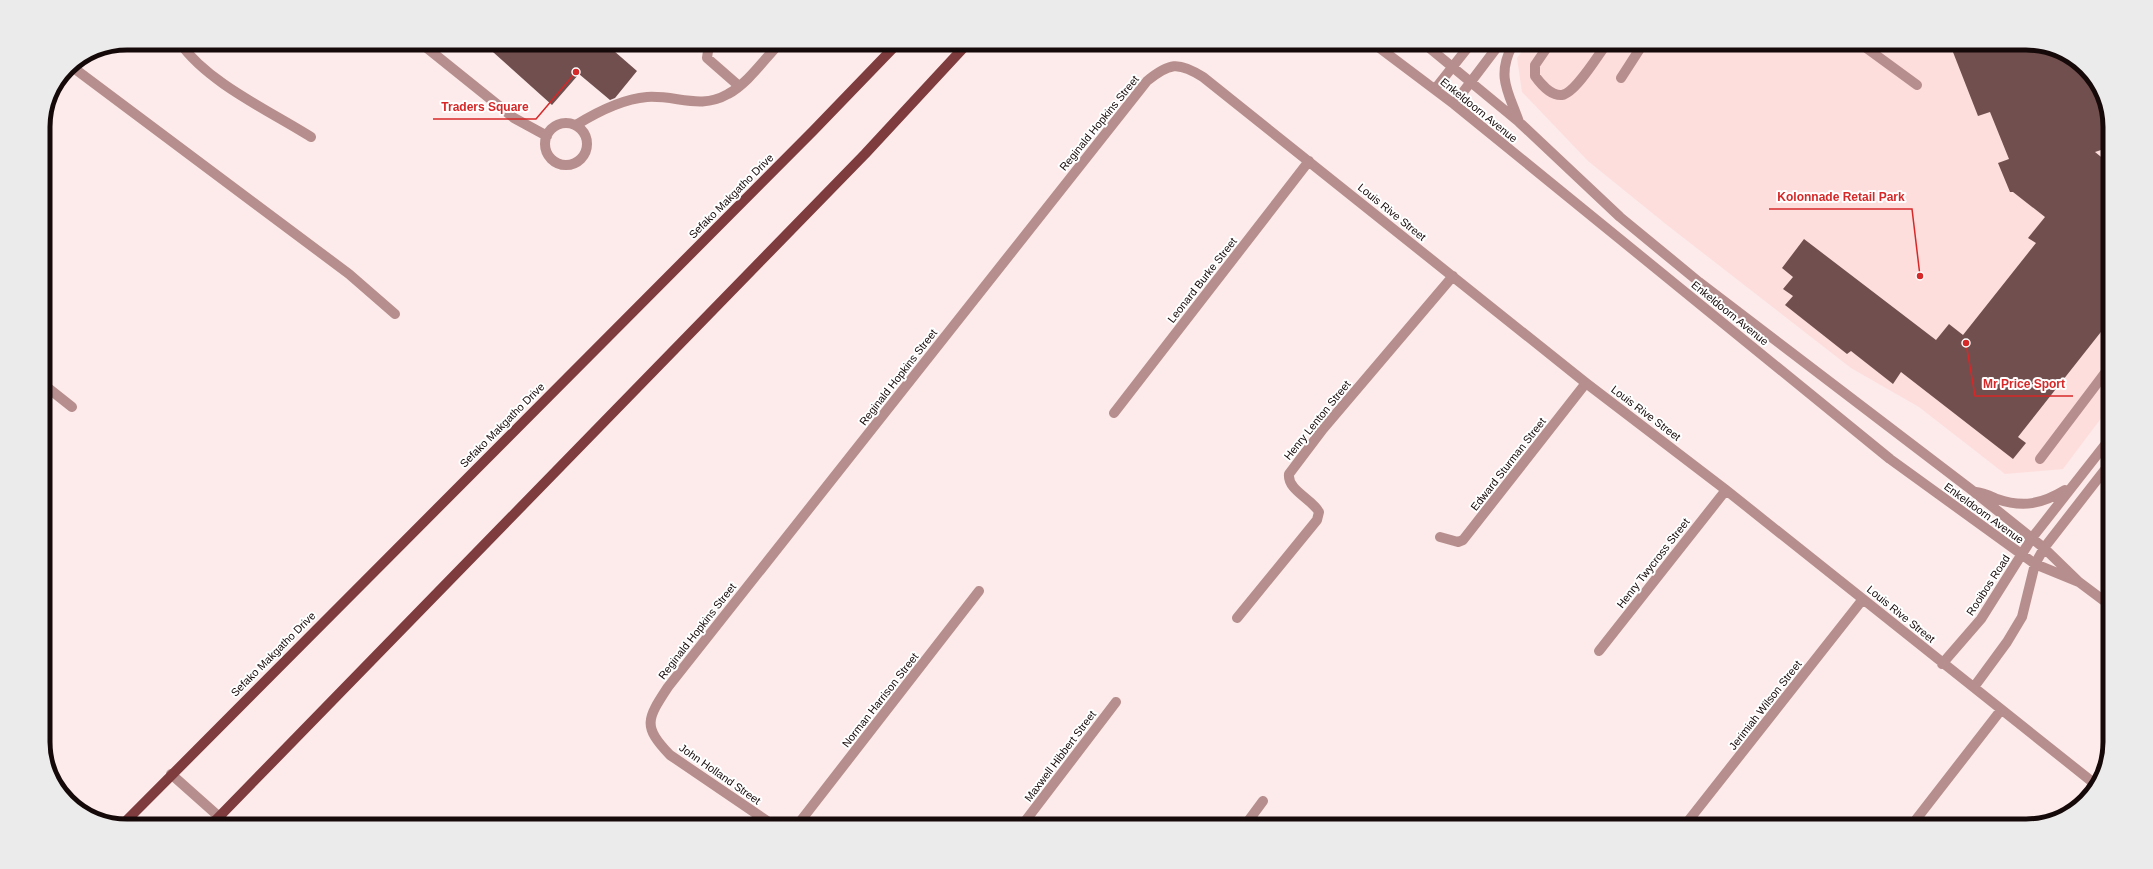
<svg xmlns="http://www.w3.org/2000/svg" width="2153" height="869" font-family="Helvetica,sans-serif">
<rect width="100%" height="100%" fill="#fcebea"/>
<path fill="#fddedd" d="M1526 46 2053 48 2093 76 2110 121 2108 409 2063 469 2005 474 1919 407 1851 368 1667 225 1588 161 1522 92 1517 58Z"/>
<path fill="#714f4f" d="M484 44H606L637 71 615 98 610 100 579 74 552 105Z
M1951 47 2053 48 2093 76 2110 121V147L2095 152 2110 164 2108 323 2018 437 2026 443 2013 459 1901 372 1893 384 1851 351 1847 354 1785 305 1793 296 1783 289 1793 277 1782 268 1804 239 1936 340 1949 324 1963 335 2036 243 2028 238 2045 217 2013 192H2010L1998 163 2009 159 1990 112 1978 116Z"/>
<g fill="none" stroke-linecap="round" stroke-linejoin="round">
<path stroke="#b68e8d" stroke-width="10" d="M180 43C208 83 270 111 311 137
M422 44 514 118 547 136
M709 44 707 58 739 86
M1377 46 1454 104 1890 459 2035 564 2079 582
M1427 46 1519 122 1620 217 1699 282 1973 491 2044 548 2079 582 2107 603
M1512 46C1496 77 1509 93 1519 122
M1548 46 1535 65V76C1540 83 1551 96 1562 95 1575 93 1597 57 1605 46
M1865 47 1917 85
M71 66 349 274 395 314
M1621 78 1641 47
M1435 89 1469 46
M1454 104 1498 46
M545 144a21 21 0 1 1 42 0a21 21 0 1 1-42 0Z
M576 125C597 112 622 99 647 97 677 95 700 110 728 94 747 84 763 61 778 45
M43 384 72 407
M1114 413 1309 161
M2040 459 2108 369
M1976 492C1984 493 1990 496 1997 499 2023 508 2042 504 2065 490
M1440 537 1458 542 1463 540 1586 383
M1237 618 1317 520 1319 512C1312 499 1287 490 1289 474L1323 429 1453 276
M1599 651 1726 490
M1942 664 1981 619 2032 538 2108 441
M1974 687 2007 642 2022 617 2035 564 2044 548 2107 467
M171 774 225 822
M770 823 670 755C642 726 647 719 668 687L1147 81C1169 63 1178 61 1203 77L1586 383 1726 490 2095 784
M799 823 979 591
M1023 824 1116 702
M1246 824 1263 801
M1685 825 1863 599
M1911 826 2001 710"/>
<path stroke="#7f3c3e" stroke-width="10" d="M125 822 813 131 896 45
M214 822 865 154 966 45"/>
</g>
<g text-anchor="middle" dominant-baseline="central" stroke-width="4" stroke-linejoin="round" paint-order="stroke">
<g font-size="11" fill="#160909" stroke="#fff">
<text transform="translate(1479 110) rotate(39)">Enkeldoorn Avenue</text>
<text transform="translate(1099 123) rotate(-51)">Reginald Hopkins Street</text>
<text transform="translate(731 196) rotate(-45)">Sefako Makgatho Drive</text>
<text transform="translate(1392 212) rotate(39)">Louis Rive Street</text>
<text transform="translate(1202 280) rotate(-52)">Leonard Burke Street</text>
<text transform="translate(1730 313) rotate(39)">Enkeldoorn Avenue</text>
<text transform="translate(898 377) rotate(-52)">Reginald Hopkins Street</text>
<text transform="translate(1646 413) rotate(37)">Louis Rive Street</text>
<text transform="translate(1317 420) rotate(-51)">Henry Lenton Street</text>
<text transform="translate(502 425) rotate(-45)">Sefako Makgatho Drive</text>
<text transform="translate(1508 464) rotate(-52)">Edward Sturman Street</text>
<text transform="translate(1984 513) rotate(36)">Enkeldoorn Avenue</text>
<text transform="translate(1653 563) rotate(-52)">Henry Twycross Street</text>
<text transform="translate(1988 585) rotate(-57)">Rooibos Road</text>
<text transform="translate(1901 614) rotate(39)">Louis Rive Street</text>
<text transform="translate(697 631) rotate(-52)">Reginald Hopkins Street</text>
<text transform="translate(273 654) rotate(-45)">Sefako Makgatho Drive</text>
<text transform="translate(880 700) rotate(-52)">Norman Harrison Street</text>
<text transform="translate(1765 705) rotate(-52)">Jerimiah Wilson Street</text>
<text transform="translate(1060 756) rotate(-53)">Maxwell Hibbert Street</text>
<text transform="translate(720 774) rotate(35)">John Holland Street</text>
</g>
</g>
<path d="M0 0H2153V869H0ZM127 50H2026A77 77 0 0 1 2103 127V742A77 77 0 0 1 2026 819H127A77 77 0 0 1 50 742V127A77 77 0 0 1 127 50Z" fill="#ecebeb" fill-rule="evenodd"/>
<path fill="none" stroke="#160909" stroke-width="5" d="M127 50H2026A77 77 0 0 1 2103 127V742A77 77 0 0 1 2026 819H127A77 77 0 0 1 50 742V127A77 77 0 0 1 127 50Z"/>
<path fill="none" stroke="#d62828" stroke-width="1.5" d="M576 72L536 119H433M1920 276L1912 209H1769M1966 343L1975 396H2073"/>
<g fill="#d62828" stroke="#fff" stroke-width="1.5">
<circle cx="576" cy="72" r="4"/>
<circle cx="1920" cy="276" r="4"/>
<circle cx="1966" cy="343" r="4"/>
</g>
<g font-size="12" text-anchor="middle" font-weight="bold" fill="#d62828" stroke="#fff" stroke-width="4" stroke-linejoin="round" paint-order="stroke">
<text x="485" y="111">Traders Square</text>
<text x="1841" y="201">Kolonnade Retail Park</text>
<text x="2024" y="388">Mr Price Sport</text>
</g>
</svg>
